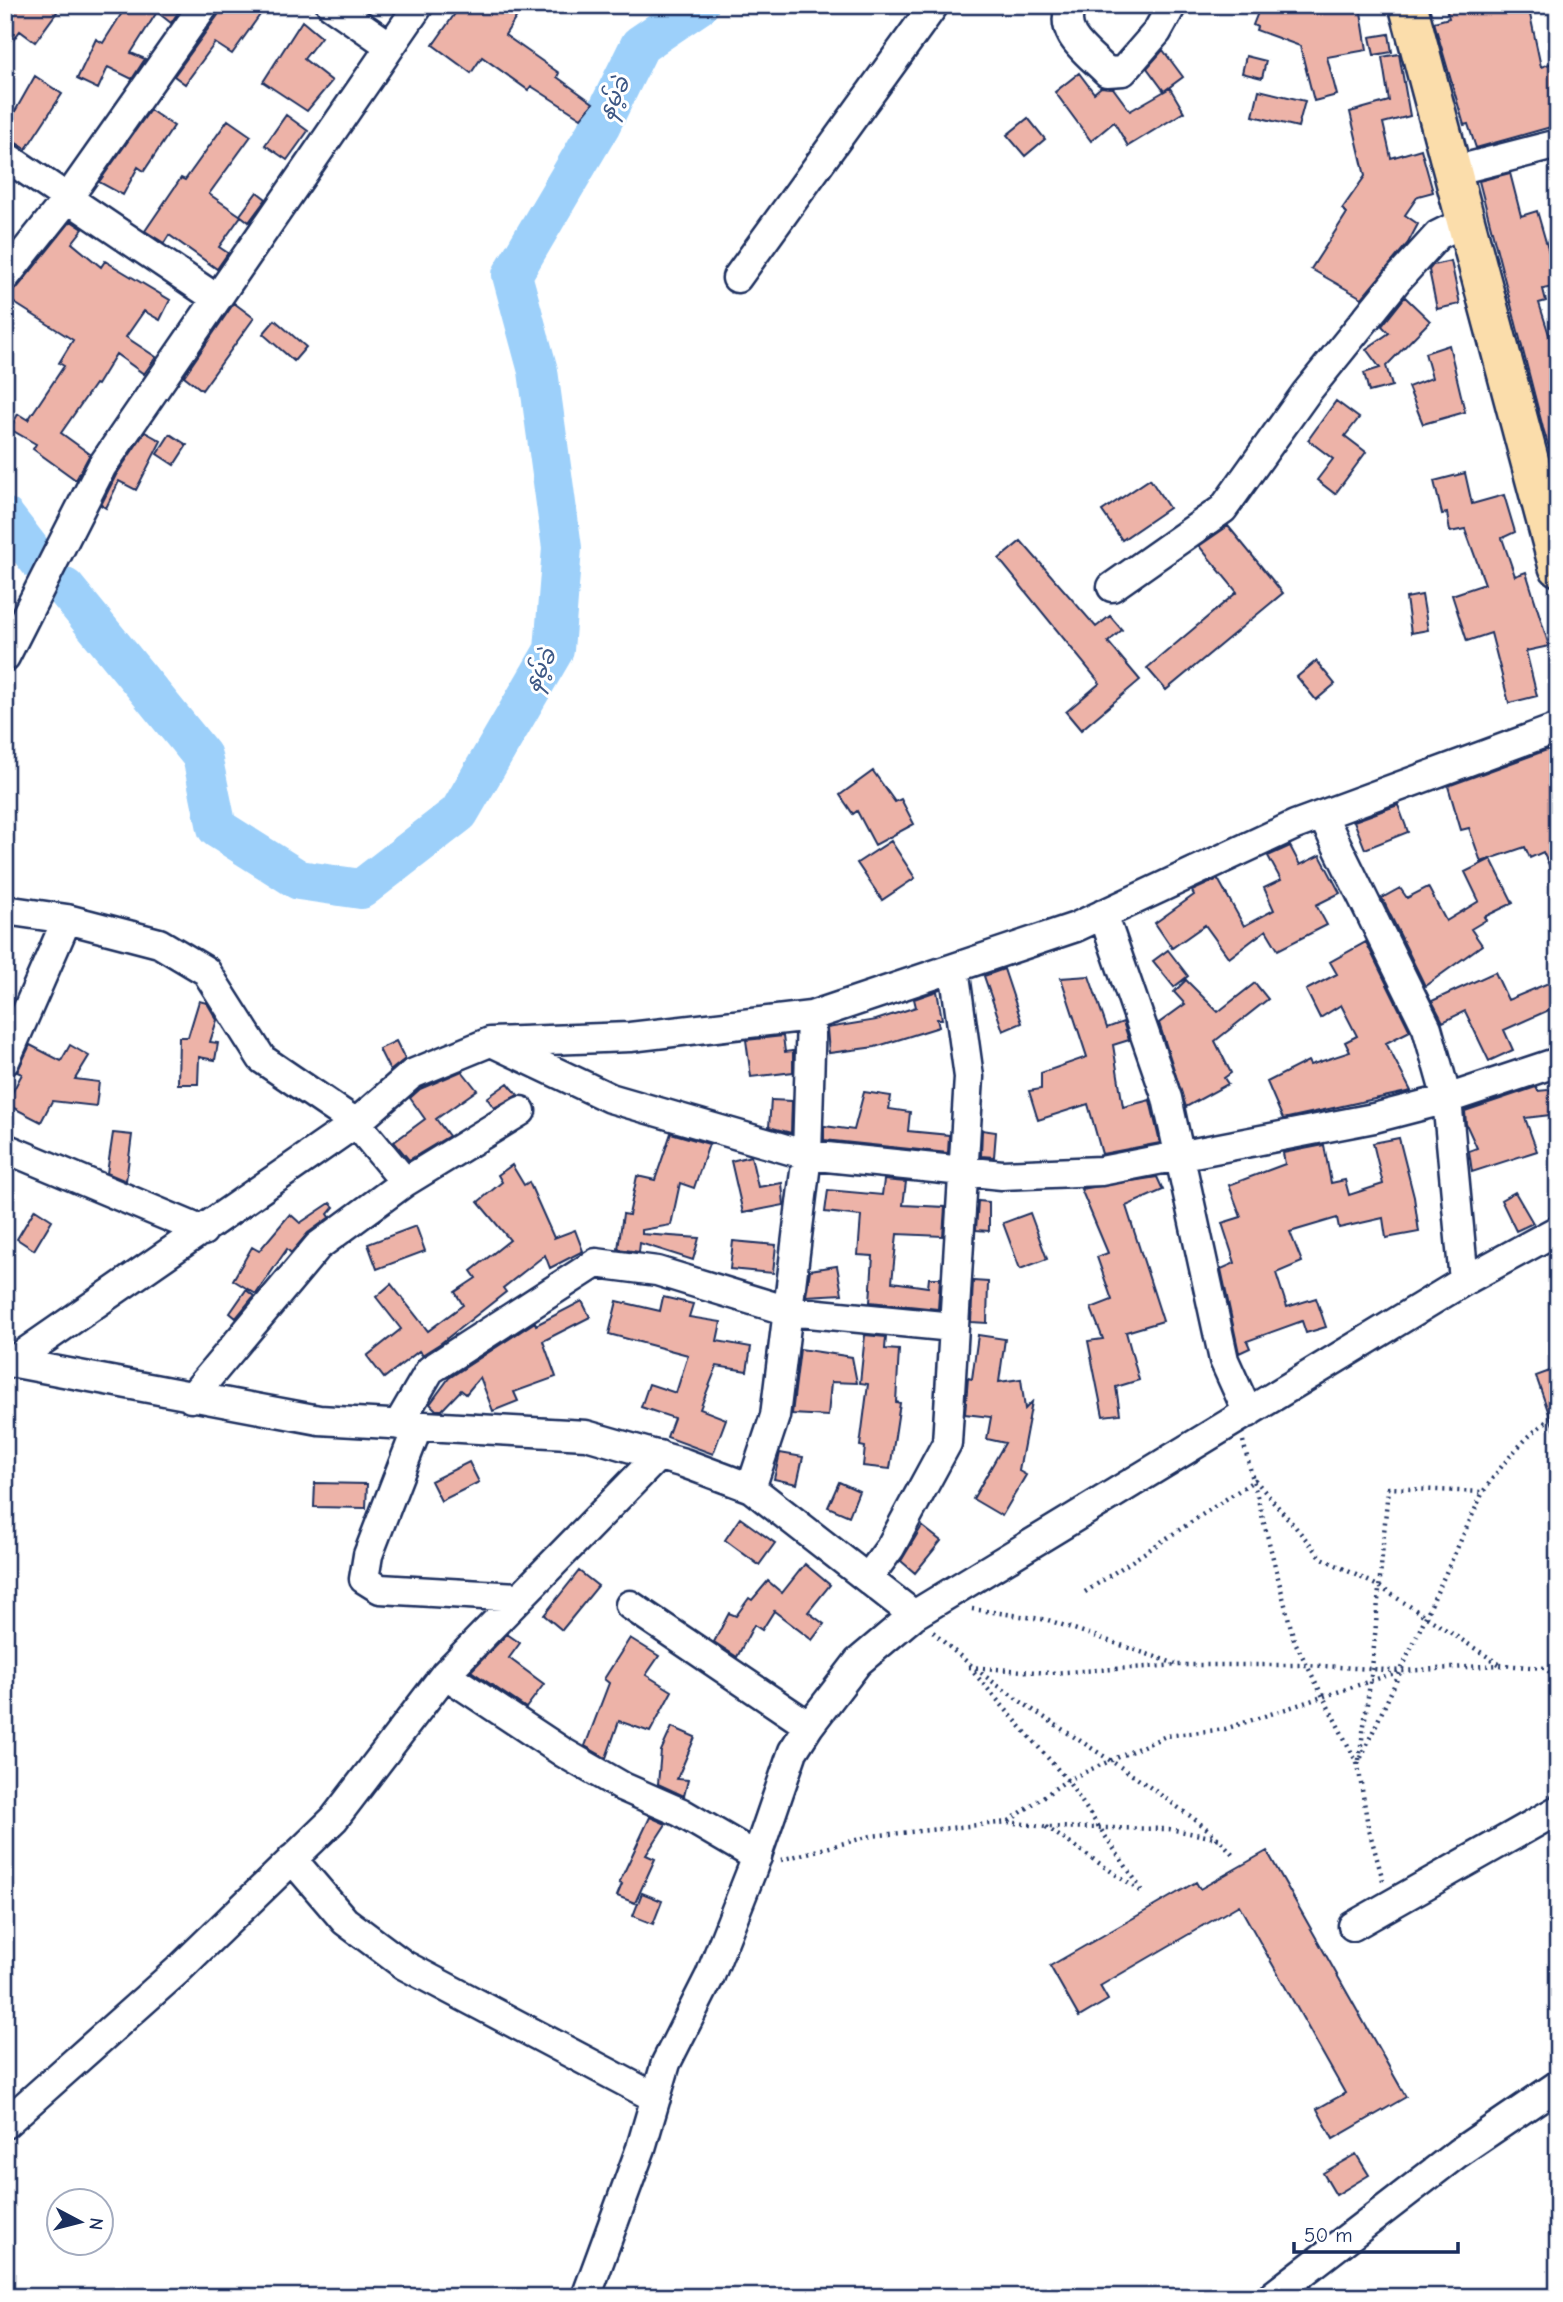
<svg xmlns="http://www.w3.org/2000/svg" width="1563" height="2302" font-family="'Comic Neue','Noto Sans Myanmar',sans-serif">
<rect width="100%" height="100%" fill="#fff"/>
<filter id="ink" filterUnits="userSpaceOnUse"><feTurbulence type="fractalNoise" baseFrequency=".0143" numOctaves="2"/><feDisplacementMap in="SourceGraphic" scale="14" xChannelSelector="R" yChannelSelector="G"/><feConvolveMatrix kernelMatrix="1 2 1 2 8 2 1 2 1" color-interpolation-filters="sRGB"/></filter>
<g filter="url(#ink)">
<g fill="none" stroke-linecap="round" stroke-linejoin="round">
<path stroke="#9dd0fa" stroke-width="40" d="M5 517 39 561
M65 588 202 756 217 828 299 880 361 889 459 813 554 650 562 548 538 371 512 275 601 124 640 45 699 5"/>
</g>
<path fill="#edb3a8" stroke="#1b2f5e" stroke-width="2" d="M5 5H62L35 42 20 31 5 51Z
M127 5H183L171 23 157 12 131 53 145 59 132 79 108 67 98 89 77 79 96 39 103 43Z
M220 5H267L232 54 215 43 185 84 174 76 218 15Z
M461 5H524L505 35 559 73 557 77 593 103 581 118 531 86 528 90 482 57 471 73 433 45Z
M1261 5H1325L1324 12 1360 6 1367 50 1327 57 1337 95 1314 101 1300 46 1256 30 1257 27 1253 25Z
M1445 5H1528L1541 67 1558 61V125L1476 148 1468 124 1464 125 1434 22 1449 18Z
M302 21 321 37 304 59 332 81 307 111 263 82Z
M1389 34 1392 52 1374 55 1370 37Z
M1163 50 1183 77 1164 91 1147 68Z
M1399 54 1410 116 1383 123 1391 158 1421 149 1433 192 1418 196 1405 215 1418 224 1408 243 1362 298 1311 269 1347 213 1342 209 1365 176 1350 112 1389 101 1382 57Z
M1246 56 1266 61 1262 78 1242 73Z
M1079 73 1094 93 1101 87 1113 88 1130 111 1170 88 1184 112 1128 146 1114 122 1091 141 1055 92Z
M35 76 62 94 26 149 5 136V129Z
M1259 90 1305 101 1298 127 1253 116Z
M150 110 174 126 144 171 138 167 123 195 99 182Z
M286 115 308 131 287 160 265 145Z
M1028 118 1045 139 1025 156 1007 135Z
M228 120 251 136 209 194 241 216 219 247 228 253 217 269 169 235 164 243 145 231 181 178 185 180Z
M1510 173 1521 216 1537 211 1552 263 1558 262V286L1543 289 1546 301 1539 303 1552 344 1558 342V463H1554L1543 428 1479 181Z
M257 192 266 199 249 222 240 215Z
M71 221 83 229 72 243 101 267 105 261 170 300 160 320 144 311 126 337 156 357 144 374 116 354 97 385 95 384 61 433 90 454 76 480 33 449 36 444 10 429 18 414 28 420 64 366 59 363 73 340 5 297V293L18 287Z
M1451 261 1460 304 1437 309 1429 270 1433 265Z
M1405 297 1430 321 1386 366 1392 386 1369 392 1364 373 1380 368 1366 349 1389 333 1382 326Z
M234 303 254 318 202 390 184 376Z
M275 320 306 347 294 361 263 334Z
M1449 345 1465 412 1423 424 1408 387 1432 378 1425 353Z
M1336 401 1359 418 1345 436 1366 452 1335 494 1317 480 1333 459 1308 440Z
M145 432 161 441 136 490 119 481 106 508 101 505 116 475Z
M170 434 187 445 174 465 157 454Z
M1465 473 1472 504 1504 495 1515 532 1502 538 1515 576 1526 572 1549 646 1526 651 1537 696 1509 703 1491 633 1467 641 1452 595 1485 584 1465 529 1450 532 1447 513 1442 514 1434 481Z
M1150 479 1169 508 1122 540 1102 511Z
M1228 526 1283 593 1166 690 1147 668 1237 592 1199 546Z
M1021 541 1096 627 1110 616 1122 630 1108 642 1140 680 1081 730 1066 712 1100 683 999 559Z
M1422 595 1428 630 1411 633 1406 598Z
M1316 661 1335 684 1316 700 1297 677Z
M1558 746V884L1543 852 1530 858 1525 847 1481 862 1469 828 1461 830 1448 786Z
M873 771 895 802 901 799 914 824 875 845 857 811 853 814 840 795Z
M1398 805 1408 832 1365 849 1354 821Z
M891 841 915 878 882 900 857 863Z
M1290 846 1300 865 1320 855 1340 893 1316 905 1327 925 1278 950 1266 930 1229 958 1205 925 1172 948 1155 923 1194 895 1192 891 1218 879 1244 926 1274 910 1264 888 1281 880 1268 856Z
M1491 859 1513 903 1484 917 1486 920 1471 929 1482 945 1425 986 1382 898 1400 888 1407 898 1428 887 1446 921 1479 901 1465 872Z
M1366 942 1410 1031 1386 1043 1411 1091 1283 1119 1267 1082 1308 1061 1310 1065 1350 1052 1345 1042 1357 1036 1341 1005 1320 1018 1306 990 1337 974 1330 962Z
M1168 950 1188 976 1174 987 1153 961Z
M1004 969 1022 1023 1003 1031 984 976Z
M1495 972 1508 1000 1558 979V1006L1504 1030 1513 1050 1489 1061 1465 1011 1443 1022 1432 1001Z
M1089 976 1107 1028 1123 1022 1129 1040 1113 1045 1123 1107 1150 1100 1160 1143 1102 1154 1088 1104 1038 1120 1029 1091 1041 1089V1073L1087 1057 1061 978Z
M1186 980 1218 1012 1255 983 1268 999 1215 1041 1231 1073 1224 1078 1228 1084 1186 1107 1159 1023 1185 1004 1174 992Z
M937 991 942 1019H937L939 1027 875 1047 829 1053 827 1028 876 1020 916 1007 914 999Z
M199 1001 207 1003 217 1020 210 1042 218 1043 215 1060 199 1057 198 1084H178L179 1037H188Z
M783 1036 785 1052 793 1051V1072L751 1077 746 1040Z
M396 1041 405 1059 390 1071 379 1049Z
M30 1045 61 1061 70 1045 89 1056 75 1079 99 1082 96 1106 52 1101 41 1122 6 1104 22 1074 17 1072Z
M462 1071 477 1090 436 1119 449 1136 409 1160 394 1142 425 1119 410 1098 420 1089Z
M508 1083 518 1095 494 1108 487 1098Z
M1536 1087 1538 1091 1558 1089V1114L1525 1118 1537 1151 1472 1172 1469 1151 1477 1148 1466 1124 1465 1111Z
M864 1092 891 1096 889 1109 910 1112 908 1131 949 1135 948 1153 824 1140V1126L854 1130Z
M771 1100 792 1101 791 1133 769 1127Z
M982 1130 996 1132 994 1157 981 1156Z
M113 1133 132 1135 126 1181 107 1173Z
M671 1133 709 1144 694 1188 680 1183 671 1225 642 1230V1234L699 1238 693 1260 640 1243 639 1252 618 1249 623 1214 629 1215 637 1176 655 1180Z
M1399 1138 1414 1197 1419 1232 1386 1238 1383 1218 1339 1228 1337 1218 1290 1232 1302 1262 1276 1273 1287 1307 1316 1298 1326 1327 1306 1333 1302 1321 1247 1341 1250 1348 1239 1353 1221 1269 1235 1263 1222 1223 1241 1217 1229 1185 1285 1164 1283 1153 1324 1145 1331 1183 1345 1180 1349 1195 1383 1184 1373 1143Z
M751 1156 758 1187 782 1183 784 1205 743 1213 731 1161Z
M512 1165 524 1185 529 1182 554 1238 575 1230 583 1251 550 1268 545 1255 503 1288 506 1292 441 1343 422 1355 419 1351 384 1378 367 1356 401 1329 376 1297 391 1284 428 1331 463 1305 455 1292 476 1278 471 1271 510 1240 478 1202 502 1182 498 1175Z
M1157 1177 1163 1190 1126 1206 1163 1321 1126 1332 1139 1380 1116 1387 1120 1414 1103 1416 1088 1341 1103 1339 1091 1308 1112 1300 1097 1257 1108 1253 1081 1189Z
M884 1180 906 1182 903 1205 945 1207 943 1236 897 1234 892 1282 928 1287 929 1278H940L938 1309 870 1302 873 1256 858 1255 861 1216 825 1212 828 1190 882 1195Z
M1515 1192 1533 1223 1516 1231 1501 1200Z
M978 1201 989 1202V1231L976 1230Z
M330 1203 334 1207 328 1214 330 1217 308 1233 291 1253 287 1249 256 1294 233 1280 252 1247 259 1251 290 1214 300 1223Z
M35 1209 52 1220 34 1250 17 1239Z
M1030 1213 1047 1259 1020 1269 1003 1223Z
M416 1226 425 1251 377 1269 368 1244Z
M733 1241 776 1245 773 1273 730 1269Z
M837 1266 842 1294 806 1296 810 1270Z
M973 1281 988 1282 987 1323 971 1322Z
M246 1290 254 1296 236 1318 230 1313Z
M663 1297 693 1304 689 1317 721 1322 717 1341 751 1347 747 1371 717 1366 700 1409 726 1419 713 1454 667 1437 674 1418 641 1407 649 1384 676 1393 688 1355 609 1334 617 1301 660 1311Z
M582 1301 590 1317 543 1341 556 1377 514 1392 518 1401 493 1411 480 1377 466 1394 461 1390 442 1410H436L430 1404 449 1378 535 1322 536 1325Z
M865 1335 886 1337 885 1349 899 1350 896 1402 900 1403 890 1469 863 1466 865 1447 860 1446 868 1384 860 1383Z
M978 1335 1005 1339 999 1382 1021 1379 1025 1409 1032 1402 1019 1471 1026 1475 1002 1516 973 1499 1005 1443 987 1439 991 1417 965 1414 968 1378 972 1379Z
M800 1349 852 1357 857 1383 831 1382 828 1416 792 1414Z
M1558 1368V1431H1555L1536 1376Z
M780 1453 803 1457 797 1484 774 1479Z
M469 1462 479 1482 441 1501 431 1481Z
M839 1482 859 1491 849 1516 828 1507Z
M315 1483 367 1484 366 1508 314 1507Z
M740 1518 775 1543 759 1565 725 1540Z
M922 1526 941 1541 915 1573 901 1561Z
M805 1564 830 1585 808 1612 824 1624 812 1640 774 1611 762 1630 754 1625 737 1657 714 1642 729 1613 736 1616 749 1598 752 1600 768 1581 782 1593Z
M579 1571 598 1586 562 1630 544 1615Z
M507 1634 520 1643 509 1658 544 1684 526 1708 471 1671Z
M630 1638 659 1656 646 1675 672 1691 650 1732 619 1721 606 1758 585 1746 609 1683 604 1679Z
M672 1727 695 1737 677 1779 688 1780 684 1796 658 1784 661 1751Z
M650 1817 666 1824 646 1855 655 1859 635 1903 617 1896 622 1884 619 1883Z
M1267 1851 1406 2097 1333 2139 1317 2109 1345 2093 1239 1905 1100 1986 1108 2000 1079 2017 1050 1966 1196 1882 1200 1889Z
M642 1893 662 1901 653 1924 633 1916Z
M1356 2154 1369 2175 1336 2195 1323 2173Z"/>
<g fill="none" stroke-linecap="round" stroke-linejoin="round">
<g stroke="#1b2f5e" stroke-width="33">
<path id="minor" d="M331 5 390 46
M1072 5C1056 33 1089 53 1107 72L1123 71 1157 32 1172 5
M5 156 217 299
M1453 171 1558 144
M5 277 68 198 204 5
M737 278 934 5
M1112 587 1223 509 1306 393 1398 279 1438 235 1466 221
M5 657 102 466 419 5
M1322 815 1427 1028 1447 1099 1464 1281
M5 910 67 919 159 943 206 971 262 1059 356 1123 405 1182
M1103 914 1167 1098 1224 1360 1248 1413
M496 1044 610 1098 807 1155 1002 1175 1101 1171 1374 1118 1447 1099 1558 1062
M5 1061 67 919
M5 1148 203 1231
M5 1361 319 1420 586 1435 684 1463 751 1488 914 1615
M10 1363 356 1123 412 1074 490 1042 630 1037 811 1016 1076 927 1295 825 1558 728
M191 1398 318 1246 405 1182 521 1111
M398 1425 430 1370 596 1263 657 1271 788 1311 953 1327
M418 1426 368 1555 364 1579 380 1589 519 1597
M751 1488 775 1416 807 1155 811 1016
M868 1578 890 1548 947 1443 969 1077 954 968
M630 1605 809 1726
M445 1674 564 1753 623 1787 680 1812 757 1857
M292 1859 345 1921 404 1965 656 2098
M1353 1926 1558 1810
M5 2124 177 1971 334 1819 445 1674 659 1455
M586 2297 641 2148 666 2063 710 1976 753 1867 793 1751 809 1726 858 1662 914 1615 1464 1281 1558 1230
M1271 2297 1458 2153 1558 2085"/>
</g>
<g stroke="#1b2f5e" stroke-width="42">
<path id="major" d="M1408 5 1558 567"/>
</g>
<path stroke="#1b2f5e" stroke-width="4.5" stroke-dasharray="2 5" stroke-linecap="butt" d="M1243 1441 1294 1640 1358 1765 1368 1826 1384 1884
M1085 1592 1255 1480 1322 1558 1380 1587 1499 1664
M972 1609 1048 1620 1176 1664
M933 1632C1000 1696 1083 1739 1158 1793 1185 1813 1214 1830 1235 1857
M969 1667 1050 1673 1179 1665H1307L1403 1671 1500 1665 1545 1668 1558 1679
M974 1673 1067 1780 1144 1893
M1359 1760 1372 1669 1388 1488 1483 1492
M1358 1764 1483 1492C1505 1460 1526 1435 1558 1413
M1009 1821 1067 1780 1166 1736 1225 1729 1398 1672
M1046 1827 1140 1891
M781 1860 871 1836 1008 1822 1046 1827 1169 1829 1221 1839"/>
<use href="#minor" stroke="#fff" stroke-width="28"/>
<use href="#major" stroke="#fbddab" stroke-width="37"/>
</g>
</g>
<g text-anchor="middle" dominant-baseline="central" stroke-width="6" stroke-linejoin="round" paint-order="stroke">
<g font-size="23" font-style="italic" fill="#3c5785" stroke="#fff">
<text transform="translate(614 98) rotate(-64)">နမ့်ခဲ</text>
<text transform="translate(540 670) rotate(-63)">နမ့်ခဲ</text>
</g>
</g>
<rect width="1563" height="2302" fill="none" stroke="#fff" stroke-width="28"/>
<rect x="14" y="14" width="1535" height="2274" fill="none" stroke="#1b2f5e" stroke-width="2.5" filter="url(#ink)"/>
<g transform="translate(80 2222) rotate(97)"><circle r="33" fill="#ffffff" stroke="#a4acbf" stroke-width="2"/>
<path d="M0-5L12 26L0 18L-12 26Z" fill="#1b2f5e"/>
<text y="-10" font-size="19" font-weight="bold" text-anchor="middle" fill="#1b2f5e">N</text>
</g>
<path d="M1294 2242v10h164v-10" fill="none" stroke="#1b2f5e" stroke-width="3.5"/>
<text x="1304" y="2242" font-size="21" fill="#1b2f5e" stroke="#ffffff" stroke-width="5" paint-order="stroke">50 m</text>
</svg>
